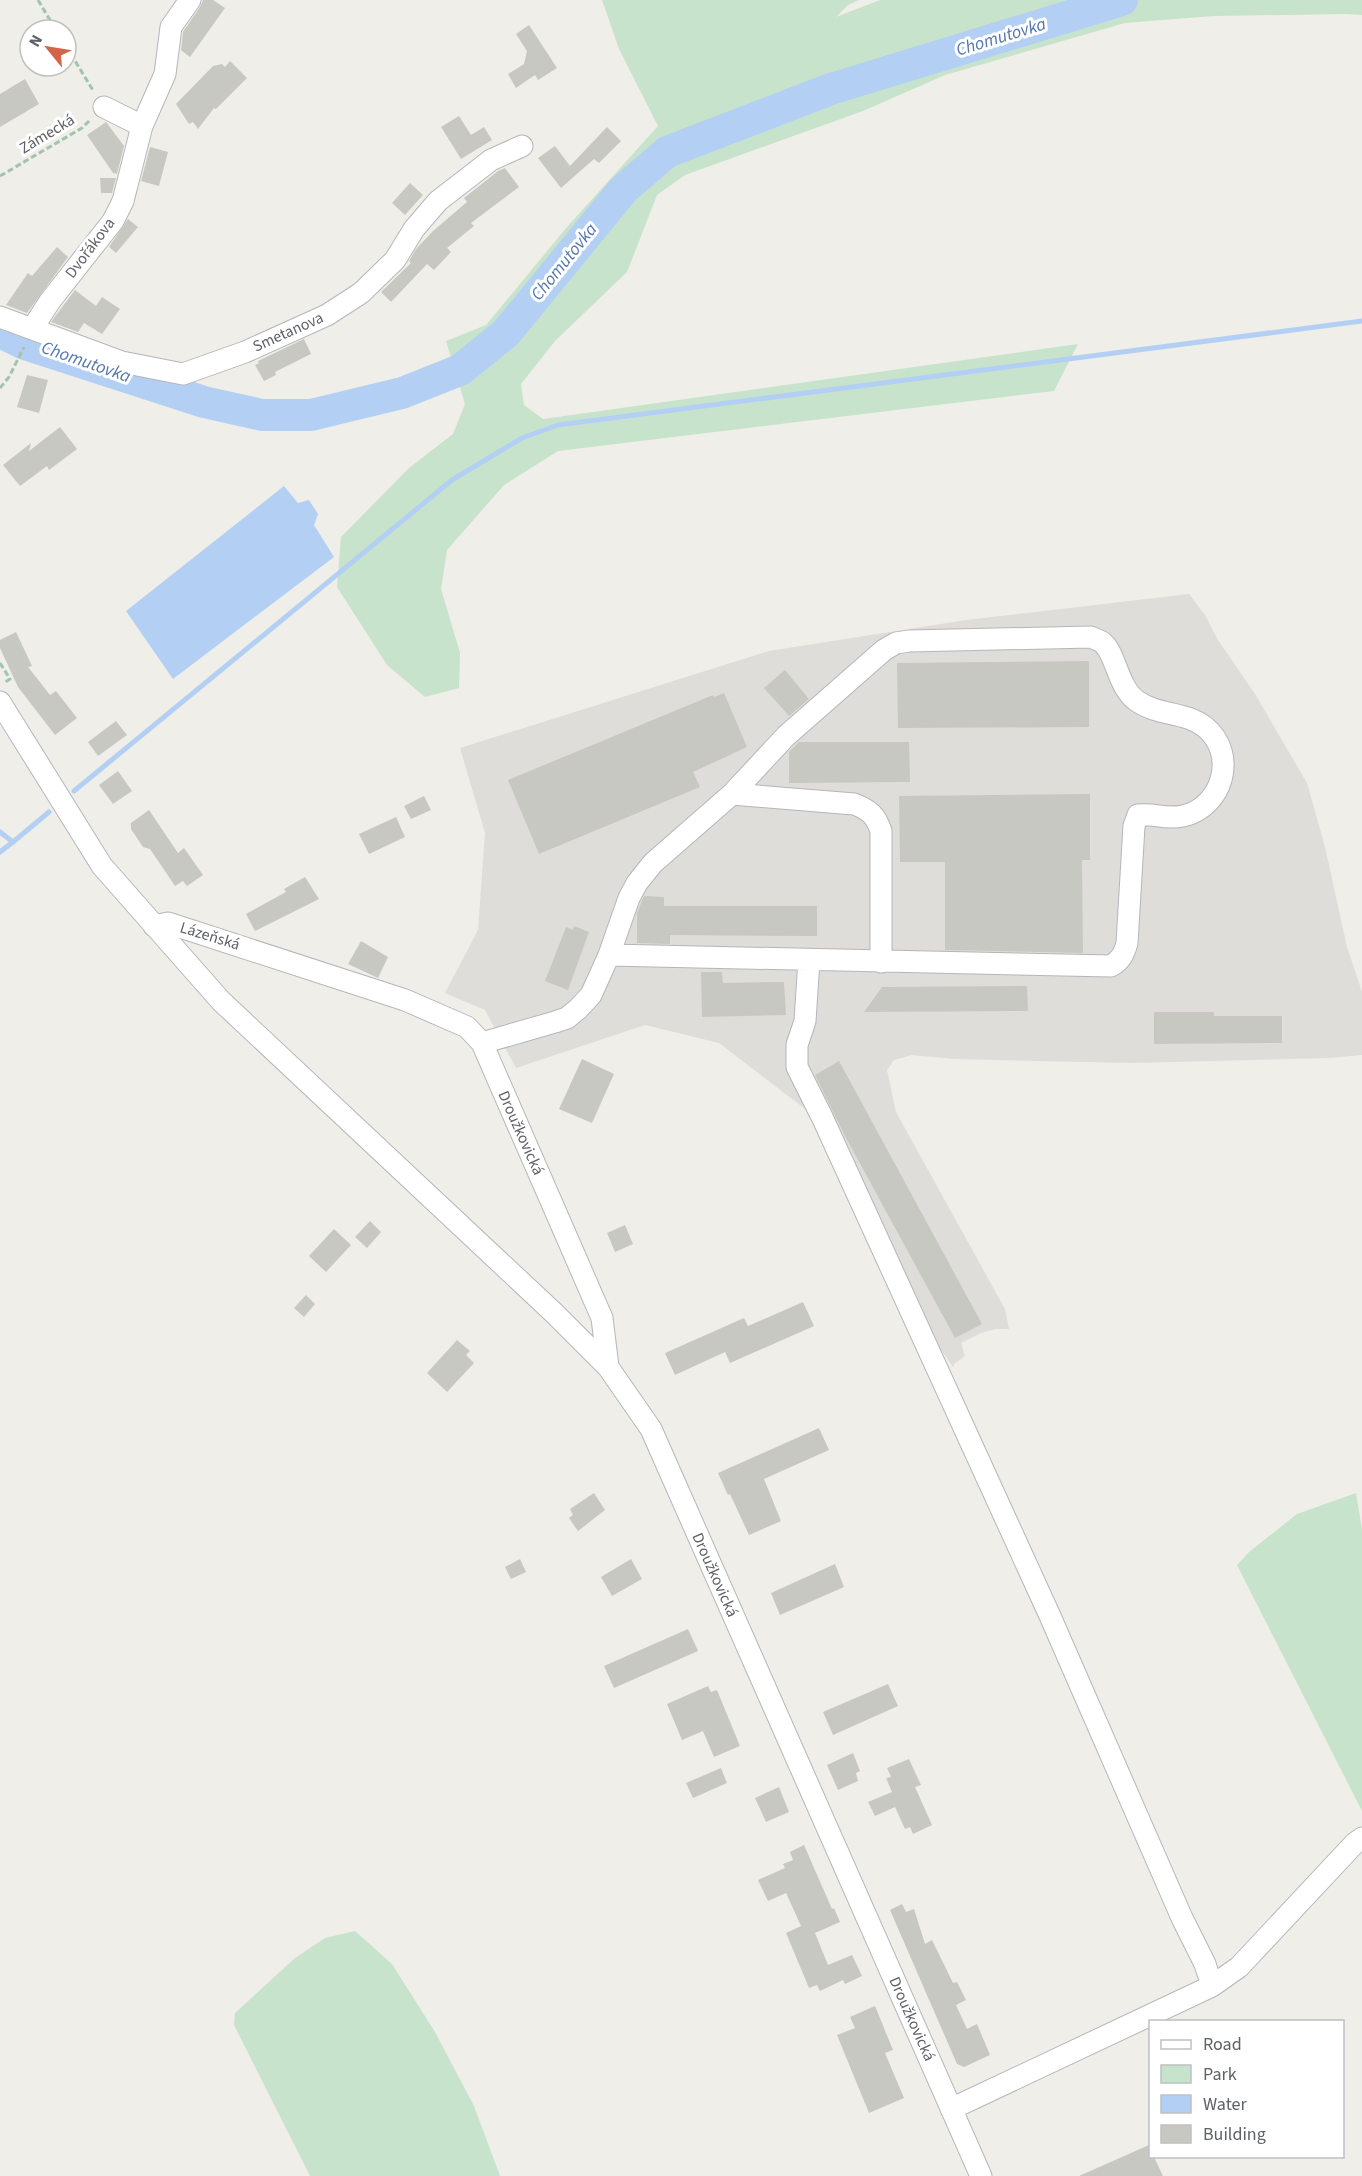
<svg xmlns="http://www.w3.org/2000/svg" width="1362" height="2176" font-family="'Source Sans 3',sans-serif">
<rect width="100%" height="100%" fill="#efeee8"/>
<path fill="#deddda" d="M1189 594 1205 615 1218 640 1255 694 1307 783 1325 847 1347 947 1362 992V1055L1329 1058 1133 1063 954 1059 912 1055 894 1060 887 1070 896 1112 1005 1309 1009 1329H995L981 1333 961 1343 965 1356 954 1364V1368L888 1277 813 1115 719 1043 645 1025 516 1068 485 1010 445 993 478 930 485 833 460 748 769 651 966 620Z"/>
<path fill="#c8e3cb" d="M602 0H859L848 5 836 17 880 0H1362V15L1345 14 1213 16 1125 23 945 75 863 111 685 175 657 195 627 272 555 341 521 384 524 405 543 419 1078 344 1054 391 558 451 504 485 447 550 441 589 460 653 459 688 425 697 387 665 337 587 341 537 409 468 453 434 465 404 446 341 486 325 567 227 658 126 619 49Z
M1356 1493 1362 1529V1811L1237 1565 1249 1552 1297 1514Z
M355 1931 392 1964 435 2032 474 2106 500 2176H310L234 2025 235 2013 295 1958 325 1938Z"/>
<path fill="#b3d0f4" d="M284 486 298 503 309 500 318 514 314 525 334 557 173 679 126 611Z"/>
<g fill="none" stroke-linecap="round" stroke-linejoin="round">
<path stroke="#b3d0f4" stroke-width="5" d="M74 791 452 480 522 438 558 425 1362 321
M0 832 13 842 49 812
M0 852 13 842"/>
<path stroke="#b3d0f4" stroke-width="32" d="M0 332 25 344 204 402 262 415H311L402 393 460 370 506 333 623 190 667 152 831 89 1122 0"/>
</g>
<path fill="#c8c8c2" d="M203 0H213L225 8 190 57 181 50 183 32 200 7Z
M529 25 557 68 538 80 535 75 516 88 508 74 524 64 527 51 516 34Z
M230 61 247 78 216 109 214 108 198 129 193 122 189 124 176 104 213 66 222 64 225 67Z
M25 79 39 104 0 127V94Z
M459 116 471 135 484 127 492 140 461 159 441 127Z
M106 122 124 146 117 174 113 173 87 135Z
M607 127 621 141 599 163 594 159 561 188 538 158 555 146 570 166Z
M150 147 168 152 159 186 141 181Z
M505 168 519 187 471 223 474 226 447 248 451 252 434 270 427 264 391 302 381 292 411 263 409 261 416 249 433 231 467 202 464 198 498 171Z
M100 178H116L112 193H101Z
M410 183 423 195 405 215 392 203Z
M128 219 138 227 116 253 109 247Z
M57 247 68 257 27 313 6 305 28 273 32 276Z
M75 290 96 306 102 297 120 309 102 334 84 323 78 332 51 322Z
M304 339 311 354 275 372 276 375 264 381 255 365 259 363 258 361Z
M27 375 48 380 39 413 17 407Z
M60 427 77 449 49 470 47 466 20 486 3 465 31 443 29 451Z
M16 632 32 666 28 667 50 695 56 691 77 718 55 735 18 687 0 648V640Z
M1089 661V727L898 728 897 663Z
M785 670 809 699 789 716 764 688Z
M724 693 747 747 693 772 700 787 539 854 508 780 713 695 714 697Z
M116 721 127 735 98 756 88 742Z
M799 742H909L910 782 789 783V752Z
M118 771 132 791 113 804 99 785Z
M1090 794V860H1082L1083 953 945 950V862H900L899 796Z
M424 796 431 810 411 819 404 806Z
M149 810 178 853 184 848 203 875 187 886 183 881 175 886 150 849 143 847 131 829V823Z
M396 817 405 837 369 854 359 834Z
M305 877 319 899 255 931 246 914 286 892 284 889Z
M644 896 664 897V906H817V936L670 935V944L637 943V913Z
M574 926 589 932 568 990 545 981 566 927 573 930Z
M361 941 388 957 378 978 348 964Z
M701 972H722L723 983 784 982 786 1015 702 1017Z
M1027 986 1028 1011 864 1012 882 987Z
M1154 1012H1214V1016H1282V1043L1154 1044Z
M582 1059 614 1074 592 1123 559 1109Z
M839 1061 982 1324 955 1338 845 1136 815 1075Z
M370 1221 381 1232 367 1248 355 1237Z
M625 1225 633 1244 615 1252 607 1233Z
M334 1229 351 1245 326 1272 309 1256Z
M306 1295 315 1304 304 1317 294 1308Z
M803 1302 814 1326 730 1363 725 1352 675 1375 665 1353 744 1318 748 1326Z
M457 1340 470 1351 466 1355 474 1363 447 1392 427 1373Z
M819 1428 829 1450 764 1479 781 1521 749 1535 730 1494 728 1495 718 1473Z
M594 1493 605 1510 578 1531 569 1518 573 1515 570 1509Z
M520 1559 526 1572 511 1579 505 1567Z
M631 1559 642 1579 612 1596 601 1577Z
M835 1564 844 1587 780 1615 771 1593Z
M688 1629 698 1651 614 1688 604 1666Z
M888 1684 898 1706 833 1735 823 1712Z
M708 1686 711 1692 717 1690 740 1746 714 1757 703 1731 682 1740 667 1704Z
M853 1753 860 1771 856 1773 858 1781 838 1790 827 1765Z
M909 1759 921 1785 915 1787 932 1825 913 1834 910 1827 905 1829 895 1807 875 1816 868 1802 892 1792 886 1778 891 1777 887 1768Z
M721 1768 727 1783 693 1798 686 1783Z
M779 1787 789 1812 766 1822 755 1798Z
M804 1845 832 1909 834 1908 840 1922 815 1933 828 1965 852 1955 862 1976 845 1984 843 1980 820 1991 817 1985 809 1988 786 1933 801 1926 786 1893 768 1901 758 1880 785 1868 783 1864 793 1860 790 1852Z
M902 1904 906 1912 914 1909 925 1944 932 1940 953 1983 957 1982 966 2000 956 2005 967 2029 977 2024 990 2055 964 2067 957 2064 890 1910Z
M875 2006 893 2050 885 2053 904 2098 869 2113 837 2035 855 2028 850 2017Z
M1149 2145 1150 2157H1154L1163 2176H1079Z"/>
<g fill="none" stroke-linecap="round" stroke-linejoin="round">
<g stroke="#b5b6ba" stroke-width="23">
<path id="minor" d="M104 107 142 126 165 74 171 27 190 0
M0 317 122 362 183 374 245 352 327 315 361 293 395 260 414 229 438 201 491 160 522 146
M32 329 50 301 113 221 123 201 142 126
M0 702 102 866 221 1001 554 1313 608 1367
M732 794 854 804C870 810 876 816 881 831V962
M154 926 168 923 405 1000 467 1027 482 1043 602 1318 608 1367 651 1429 981 2176
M809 960 805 1021 797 1045V1067L823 1119 1050 1616 1182 1918 1205 1964 1212 1986
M482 1043 555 1022 567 1018 578 1009 591 995 609 955 629 898 637 883 653 863 732 794 786 736 884 650 896 643 909 641 1091 637C1094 639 1100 640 1103 643 1116 654 1118 688 1137 701 1158 716 1185 711 1205 727 1238 754 1223 807 1183 816 1164 820 1156 813 1138 815L1134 826 1127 943C1124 954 1121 960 1111 966L609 955
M951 2109 1212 1986 1239 1967 1355 1843 1362 1838"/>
</g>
<path stroke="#a2c3af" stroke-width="3" stroke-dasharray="6 3" stroke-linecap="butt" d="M38 0 56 30
M66 46 94 92
M0 176 82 128 90 120
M0 388 9 377 24 347
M0 663 10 679 4 683"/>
<use href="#minor" stroke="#fff" stroke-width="21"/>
</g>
<g text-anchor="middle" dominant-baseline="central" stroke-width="6" stroke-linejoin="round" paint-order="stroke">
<g font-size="16" fill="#5f6166" stroke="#fff">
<text transform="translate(47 134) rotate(-31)">Zámecká</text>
<text transform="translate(90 248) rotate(-53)">Dvořákova</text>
<text transform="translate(288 332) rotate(-24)">Smetanova</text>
<text transform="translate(210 936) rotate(17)">Lázeňská</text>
<text transform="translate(521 1133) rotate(66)">Droužkovická</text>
<text transform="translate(715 1575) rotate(66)">Droužkovická</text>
<text transform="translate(912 2019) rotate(66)">Droužkovická</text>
</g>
<g font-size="18" font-style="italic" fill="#5476ad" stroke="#fff">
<text transform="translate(1001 37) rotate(-17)">Chomutovka</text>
<text transform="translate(564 262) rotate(-51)">Chomutovka</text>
<text transform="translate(86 362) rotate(19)">Chomutovka</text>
</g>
</g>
<rect x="1149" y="2020" width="195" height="138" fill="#ffffff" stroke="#bfc0c2" stroke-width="1.5"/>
<rect x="1161" y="2040" width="30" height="9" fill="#ffffff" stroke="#bfc0c2" stroke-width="1.5"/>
<text x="1203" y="2050" font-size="18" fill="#5f6166">Road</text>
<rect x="1161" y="2065" width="30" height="18" fill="#c8e3cb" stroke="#bfc0c2" stroke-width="1.5"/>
<text x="1203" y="2080" font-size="18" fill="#5f6166">Park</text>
<rect x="1161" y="2095" width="30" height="18" fill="#b3d0f4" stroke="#bfc0c2" stroke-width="1.5"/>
<text x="1203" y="2110" font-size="18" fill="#5f6166">Water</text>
<rect x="1161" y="2125" width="30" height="18" fill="#c8c8c2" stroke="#bfc0c2" stroke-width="1.5"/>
<text x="1203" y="2140" font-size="18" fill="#5f6166">Building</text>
<g transform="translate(48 48) rotate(300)"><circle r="28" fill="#ffffff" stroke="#bfc0c2" stroke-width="1.5"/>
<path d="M0-4.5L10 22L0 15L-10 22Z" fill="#d3644a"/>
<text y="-9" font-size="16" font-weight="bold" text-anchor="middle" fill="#5f6166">N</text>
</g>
</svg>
